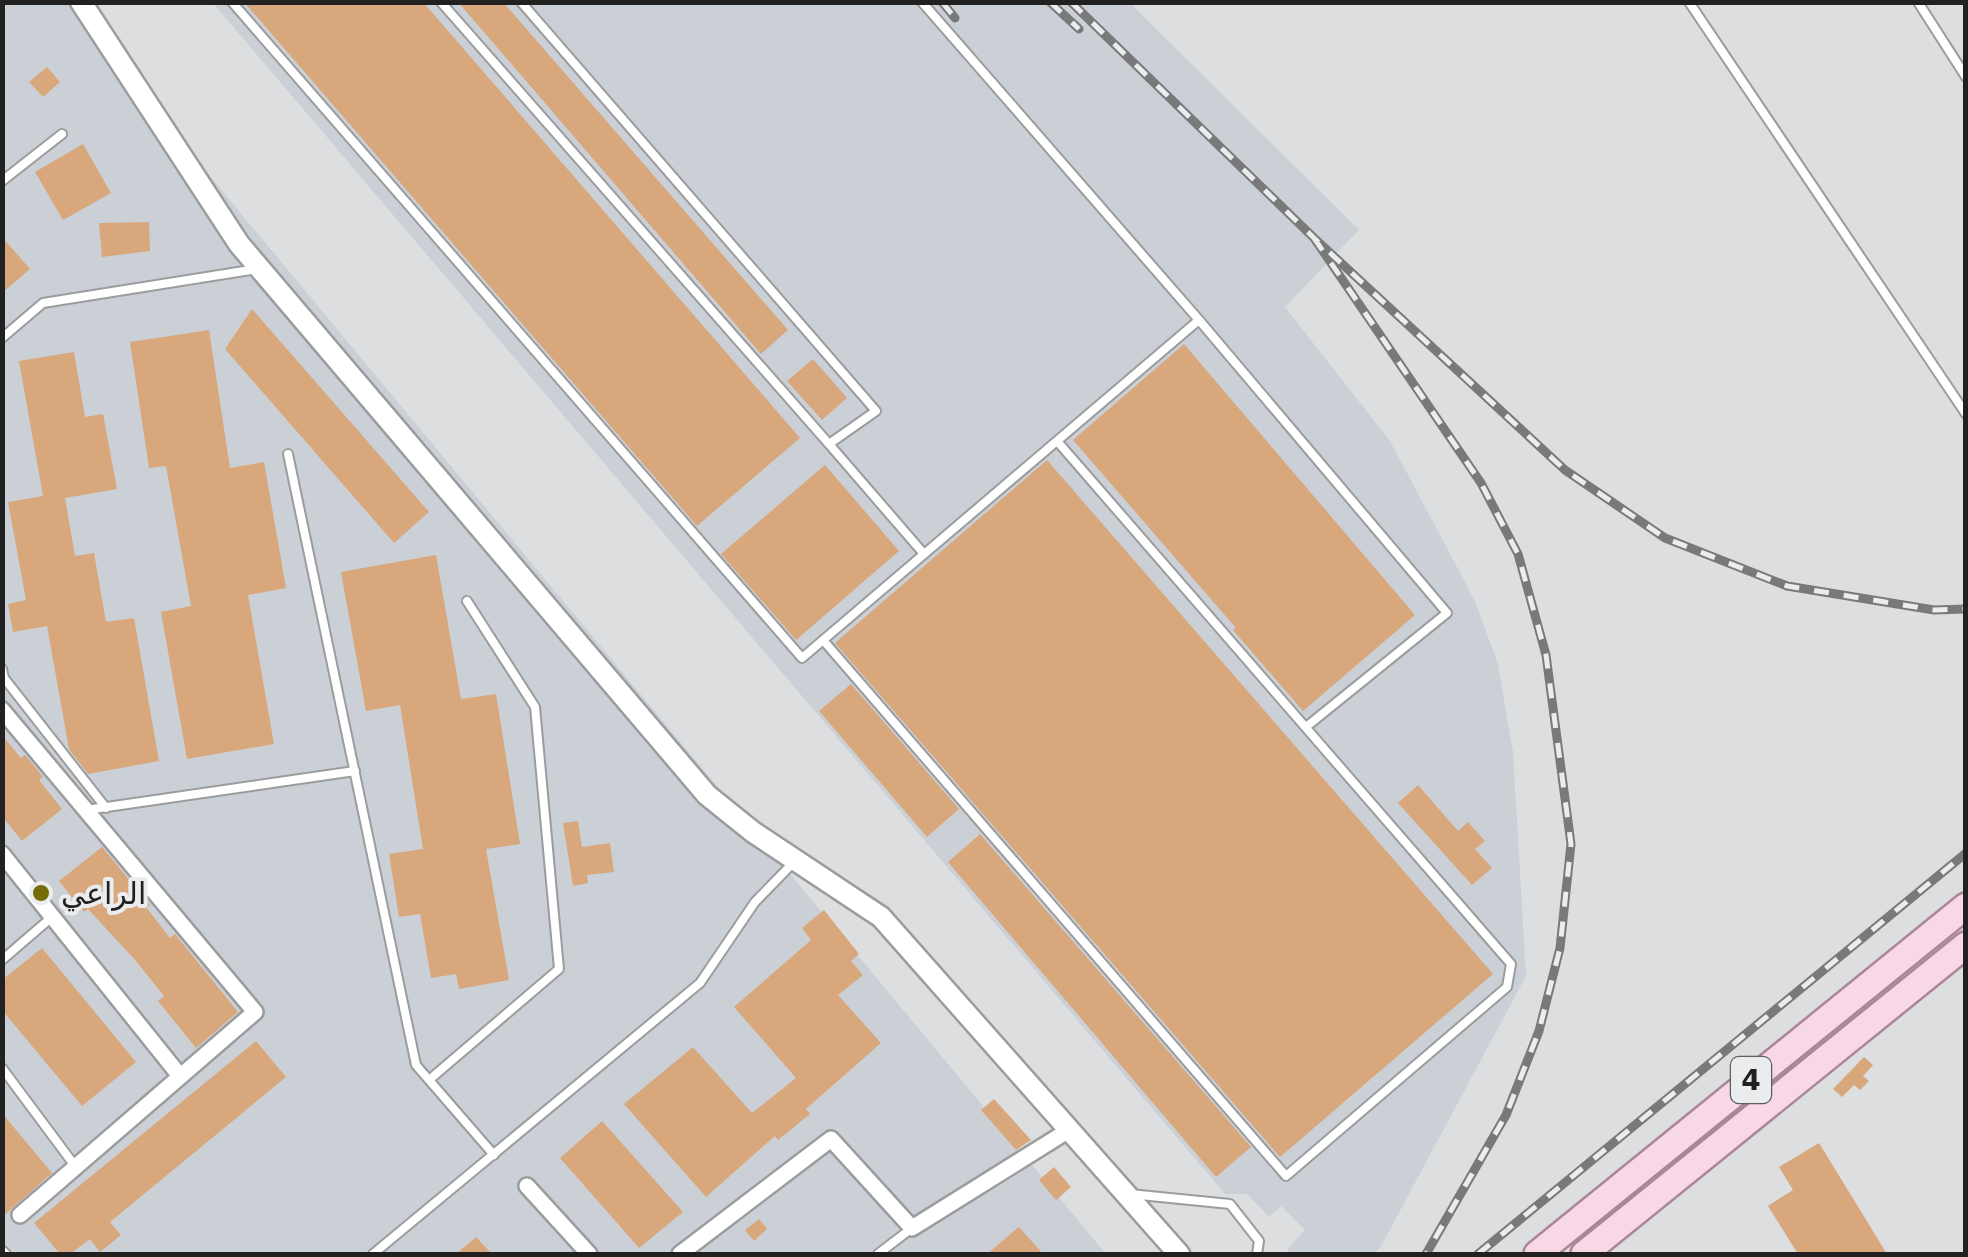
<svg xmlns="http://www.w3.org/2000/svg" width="1968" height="1257" font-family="'DejaVu Sans',Vazirmatn,sans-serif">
<rect width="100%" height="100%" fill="#dddee0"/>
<path fill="#cbd0d7" d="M2 3H66L1106 1254H3Z
M213 3H1130L1359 230 1285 307 1390 441 1475 601 1498 664 1513 752 1526 976 1380 1248 1374 1254H1287L1290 1246 1305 1230 1281 1206 1269 1217 1247 1194H1225Z"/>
<path fill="#d8a77b" d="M244 2H423L800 438 697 526Z
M458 2H503L788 330 761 354Z
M47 67 60 82 43 97 29 82Z
M83 144 111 193 63 220 35 172Z
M149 222 150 251 102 257 99 223Z
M2 237 30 269 2 293Z
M252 309 429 512 394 543 225 349Z
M209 330 230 468 264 462 286 588 248 595 274 744 187 759 161 612 191 606 166 466 149 468 130 342Z
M1184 344 1415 615 1303 711 1233 630 1236 628 1073 440Z
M74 352 85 417 103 414 117 489 65 498 75 556 94 553 106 622 134 618 159 761 88 774 69 749 47 626 13 632 8 604 26 600 8 502 43 496 19 361Z
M813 359 847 398 822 420 787 381Z
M1047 460 1493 974 1280 1157 835 643Z
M825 465 899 551 796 640 721 554Z
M436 555 461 699 496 694 520 844 486 849 509 980 459 989 456 974 431 978 420 914 399 917 389 854 423 849 400 705 366 711 341 572Z
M851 684 959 809 927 837 819 711Z
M2 735 21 758 25 755 43 777 39 780 62 809 22 841 2 816Z
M1418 785 1458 831 1468 822 1485 841 1475 849 1492 868 1472 885 1398 803Z
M578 821 582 847 610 843 614 872 587 875 588 883 573 886 563 823Z
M980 834 1251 1147 1216 1177 948 862Z
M102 847 150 905 146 907 170 938 175 934 238 1012 196 1048 158 1001 164 996 136 961 88 909 84 912 59 881Z
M824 910 859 954 851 961 863 975 838 995 881 1043 806 1109 810 1114 778 1140 775 1136 706 1197 624 1104 693 1047 752 1113 796 1078 734 1007 811 940 802 928Z
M42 948 136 1062 82 1106 2 1010V980Z
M256 1041 286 1077 110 1222 121 1235 100 1252 90 1239 70 1254H60L34 1223Z
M1864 1057 1873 1065 1863 1076 1869 1081 1860 1090 1854 1085 1842 1097 1833 1089Z
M994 1099 1031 1140 1016 1150 981 1110Z
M2 1113 52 1173 2 1217Z
M602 1121 683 1212 639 1248 560 1158Z
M1819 1143 1887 1254H1798L1768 1206 1793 1190 1779 1167Z
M1054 1167 1071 1187 1056 1200 1039 1180Z
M759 1219 767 1229 754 1241 745 1230Z
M1019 1227 1043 1254H987Z
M476 1237 492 1254H456Z"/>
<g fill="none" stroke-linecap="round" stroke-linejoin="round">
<g stroke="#9b9c9d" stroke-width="12">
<path id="service" d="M232 2 802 658 1199 320
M441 2 829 444 876 411 521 2
M922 2 1199 320 1447 613 1306 727
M1689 2 1966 414
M1918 2 1966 77
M2 181 62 134
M2 338 43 303 257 269
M829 444 924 554
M288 454 416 1065 494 1155
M823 640 1286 1176 1507 987 1511 964 1057 441
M2 669 4 678 106 808
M86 810 355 771
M2 960 52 917
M2 1068 75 1166
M429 1080 559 969 535 707 467 601
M1130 1194 1230 1204 1259 1241 1257 1254
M2 1250 6 1254
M373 1254 700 983 755 902 793 863
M878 1254 912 1228"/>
</g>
<g stroke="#9b9c9d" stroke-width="20">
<path id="minor" d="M2 710 255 1012 20 1215
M2 854 180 1076
M527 1186 589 1254
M680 1254 831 1139 912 1228 1069 1130"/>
</g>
<g stroke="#9b9c9d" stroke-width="25">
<path id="tertiary" d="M81 2 239 244 707 795 753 832 881 917 1179 1254"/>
</g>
<g stroke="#aa8697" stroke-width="30">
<path id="primary" d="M1537 1254 1966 906
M1584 1254 1966 945"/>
</g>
<use href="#service" stroke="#fff" stroke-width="8"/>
<use href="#minor" stroke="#fff" stroke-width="15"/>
<use href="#tertiary" stroke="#fff" stroke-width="20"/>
<use href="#primary" stroke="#f8d7e7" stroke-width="25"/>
<g stroke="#79797a" stroke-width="9">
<path id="rail" d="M942 2 955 18
M1050 2 1079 29
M1071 2 1314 238 1565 470 1665 538 1787 586 1934 610 1966 609
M1314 238 1481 483 1518 554 1546 655 1571 844 1560 948 1539 1031 1506 1115 1426 1254
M1478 1254 1966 853"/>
</g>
<use href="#rail" stroke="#eaeced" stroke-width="5" stroke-dasharray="15" stroke-linecap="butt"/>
</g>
<circle fill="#736c08" stroke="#eaeced" stroke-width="4" cx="41" cy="893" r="10"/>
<g text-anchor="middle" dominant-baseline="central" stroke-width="8" stroke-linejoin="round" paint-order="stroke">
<rect fill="#eaeced" stroke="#5d5e5e" stroke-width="2.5" x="1731" y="1057" width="40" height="46" rx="8"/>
<g font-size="28" font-weight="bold" fill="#212121">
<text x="1751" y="1080">4</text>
</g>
<g font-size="30" fill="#212121" stroke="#eaeced" text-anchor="start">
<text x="61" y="893">الراعي</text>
</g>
</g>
<rect width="1968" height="1257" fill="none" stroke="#212121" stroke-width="10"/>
</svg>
